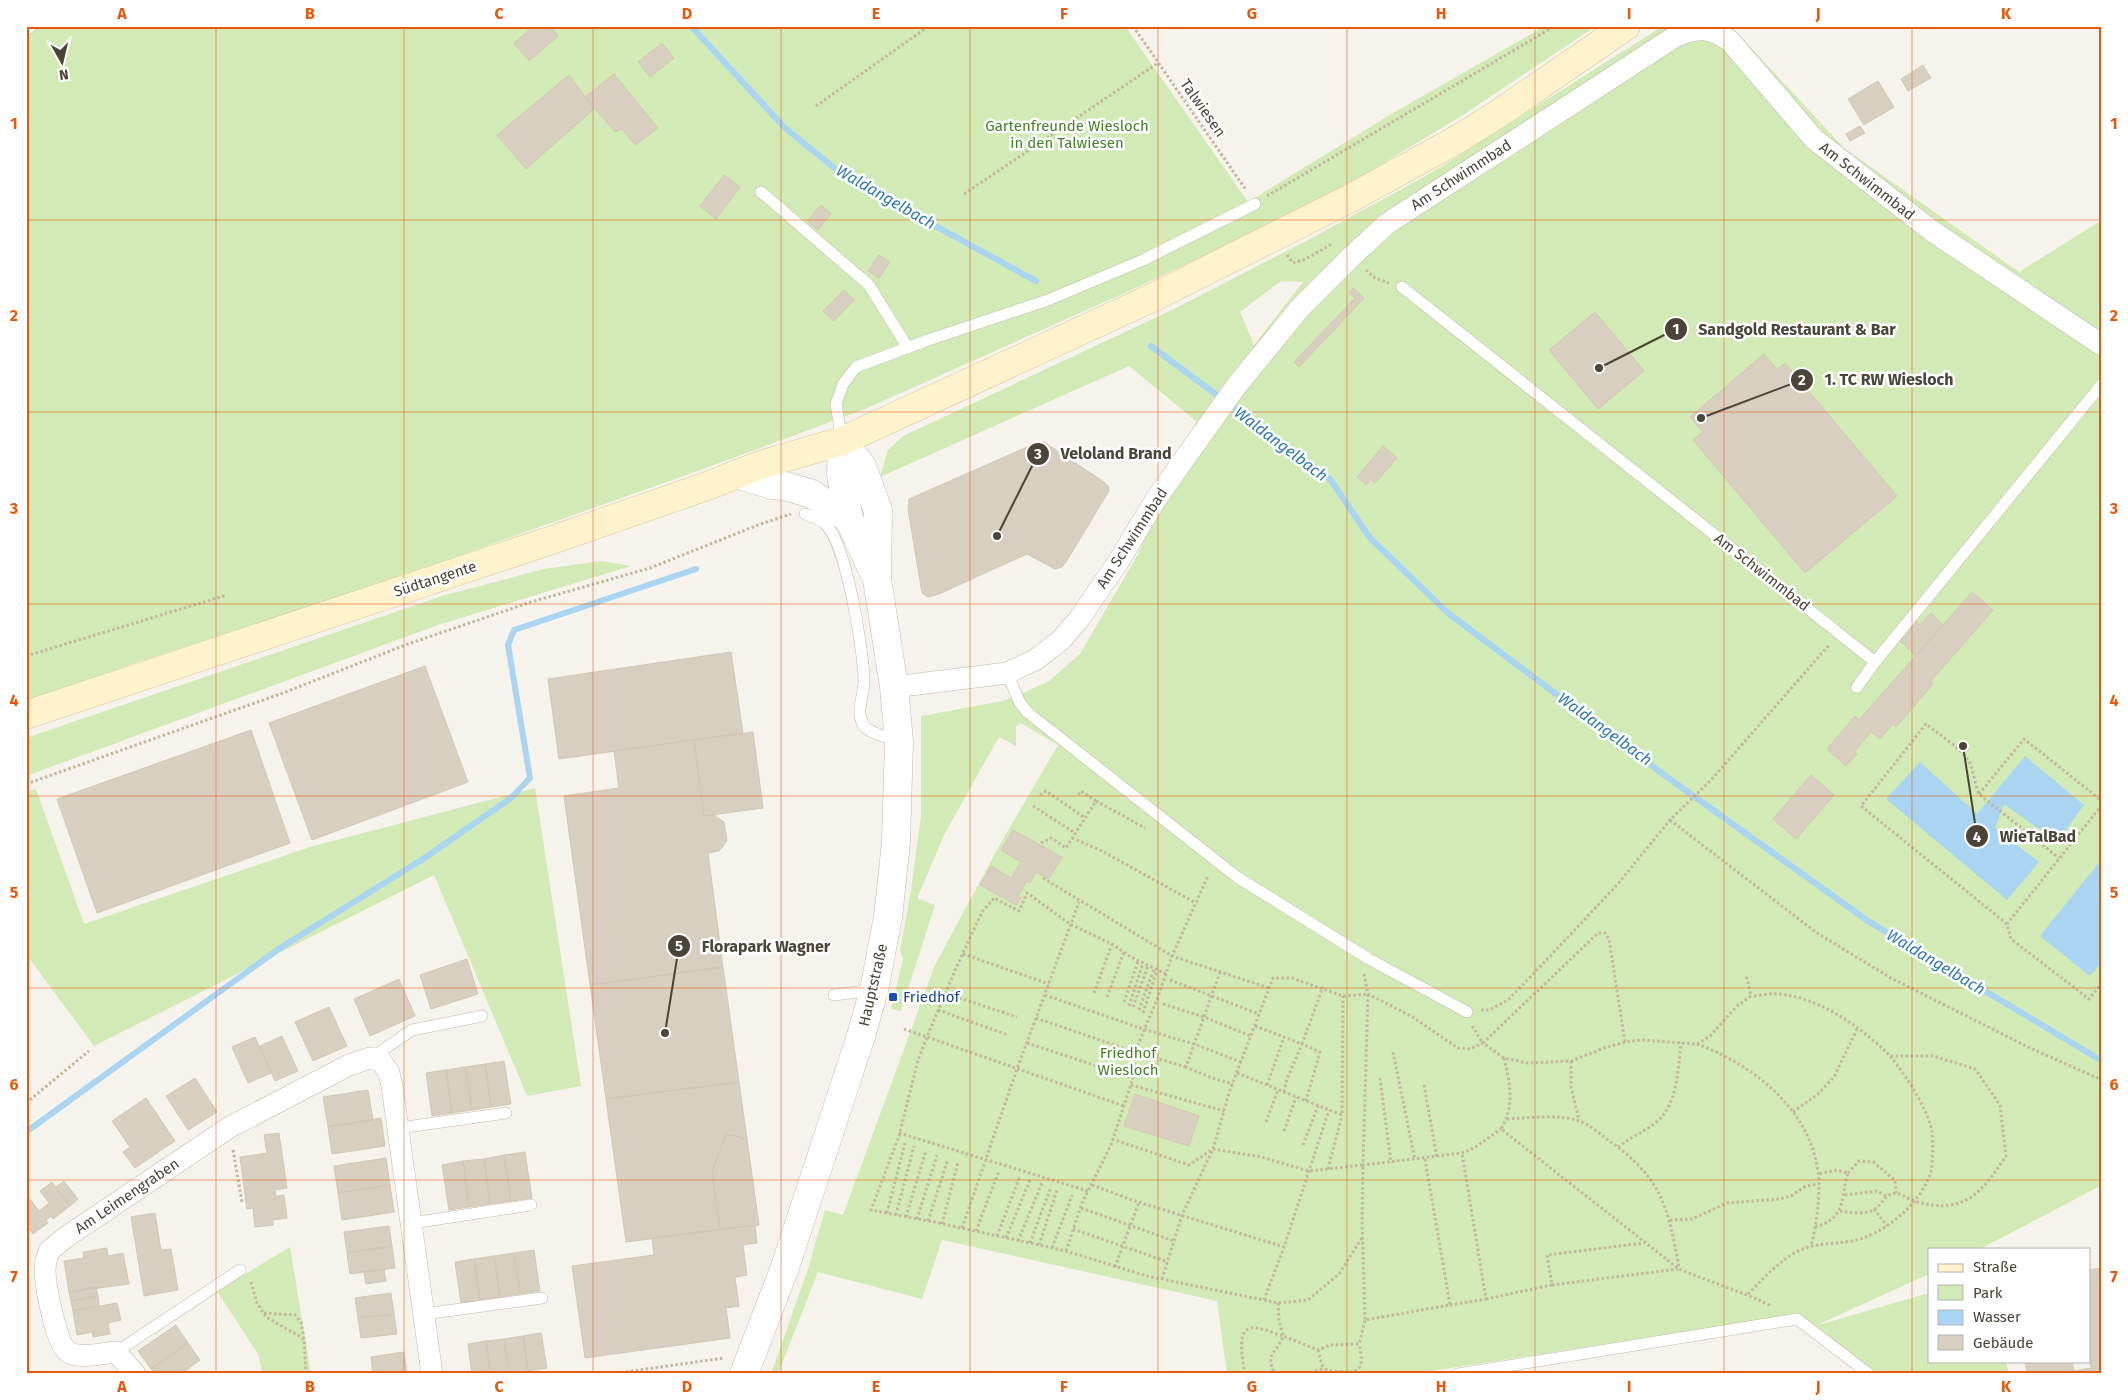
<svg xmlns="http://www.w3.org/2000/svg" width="2128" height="1400" font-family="'Fira Sans',sans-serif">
<rect width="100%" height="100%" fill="#f6f3ec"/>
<path fill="#d2eab5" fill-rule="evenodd" d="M41 26H1125L1248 202 1393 113 1545 26H1596L1463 115 1367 173 1263 228 1138 287 865 409 703 469 402 576 129 665 26 701V35Z
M1663 26H1731L1844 148 2019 272 2102 220V1185L1980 1249H1929V1274L1815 1326 1929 1293V1361H2006L2009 1374H1879L1830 1338 1783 1317 1412 1374H1227L1217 1301 942 1240 922 1299 818 1272 778 1374H771L808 1269 825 1210 843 1215 935 965 999 846 1058 745 1021 723 1016 726V746L999 737 945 833 918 896V899L935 905 901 1011 891 1009 903 959 900 950 910 897 921 816V716L1003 701 1025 692 1049 681 1080 654 1138 554 1196 421 1129 366 880 477 888 450 903 436 1172 310 1308 240 1431 173ZM1281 281 1303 282 1254 345 1240 312Z
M601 561 631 566 438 625 26 776V738L442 596 544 569Z
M535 788 581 1086 527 1096 434 875 94 1046 26 954V792L36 789 84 924 310 847Z
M290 1247 311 1374H263L258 1354 217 1291Z"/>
<path fill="#a9d4f2" d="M2025 756 2084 805 2057 842 2004 804 1995 828 2039 862 2007 900 1886 799 1920 762 1977 814Z
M2102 859V962L2090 976 2040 936Z"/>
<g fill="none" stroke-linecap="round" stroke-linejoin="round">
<path stroke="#a9d4f2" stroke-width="6" d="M691 26 784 127 844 176 1036 281
M1151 346 1330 479 1370 538 1448 613 1667 777 1868 921 2102 1061
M26 1132 280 948 423 859 511 798 530 778 508 645 514 630 696 569"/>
</g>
<path fill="#d8cfc1" stroke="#d3c7b4" d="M534 26H550L558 36 529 61 514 43Z
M662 43 674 58 650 77 638 62Z
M1923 65 1931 78 1908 91 1901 79Z
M614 74 658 128 635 145 622 129 615 132 585 97Z
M569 75 594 109 526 169 497 135Z
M1878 81 1894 107 1864 125 1848 99Z
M1860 126 1865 133 1850 141 1846 134Z
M724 175 740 187 716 219 700 206Z
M821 205 831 214 818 230 807 221Z
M879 255 890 262 879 278 868 271Z
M1353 288 1364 298 1299 367 1294 362 1355 298 1349 293Z
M844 290 854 300 834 321 823 311Z
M1595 312 1644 371 1598 409 1549 350Z
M1764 354 1777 370 1785 363 1897 496 1805 573 1693 440 1703 432 1690 417Z
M1044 442 1104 482 1108 486 1109 491 1066 562 1062 567 1055 569 1027 554 939 594 928 597 922 593 908 509 909 499 1034 444Z
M1383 446 1397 458 1375 483 1371 479 1366 485 1357 477Z
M1972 592 1993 610 1931 681 1933 684 1896 727 1893 724 1880 739 1871 732 1854 752 1857 754 1846 766 1827 749 1855 716 1859 720Z
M1931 613 1943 625 1916 656 1899 640 1917 622 1920 625Z
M731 652 743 733 559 759 548 679Z
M425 666 468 782 312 840 269 723Z
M251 730 290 843 97 913 57 799Z
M753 732 763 808 704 816 694 740Z
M694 740 704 816 714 815 724 822 727 841 719 851 708 853 723 967 590 985 564 796 619 788 614 751Z
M1811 775 1834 795 1796 839 1773 819Z
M1013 830 1062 857 1049 879 1036 872 1030 883 1027 881 1018 896 1021 898 1016 905 980 885 991 866 1011 878 1021 862 1001 850Z
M467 959 478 994 431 1009 420 975Z
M723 967 739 1082 606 1099 590 985Z
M399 979 415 1016 370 1036 354 999Z
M329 1007 347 1046 313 1061 295 1022Z
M282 1036 298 1071 275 1081 260 1046Z
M255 1037 271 1073 248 1083 232 1047Z
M504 1061 511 1104 491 1107 485 1064Z
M485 1064 491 1107 472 1110 465 1067Z
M465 1067 472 1110 452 1113 446 1070Z
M446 1070 452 1113 432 1116 426 1073Z
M195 1078 217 1112 188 1130 166 1096Z
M739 1082 747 1139 726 1134 712 1172 720 1230 626 1242 606 1099Z
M368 1090 373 1120 328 1127 323 1097Z
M1135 1094 1199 1116 1189 1146 1124 1126Z
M146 1098 175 1141 135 1168 123 1152 130 1147 112 1121Z
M381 1118 385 1146 332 1154 328 1127Z
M279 1133 287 1188 275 1190 276 1196 284 1195 287 1218 273 1220V1225L255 1227 253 1208 247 1209 240 1157 267 1153 264 1135Z
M726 1134 747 1139 759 1225 720 1230 712 1172Z
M525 1152 532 1198 511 1201 504 1155Z
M504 1155 511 1201 490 1204 484 1159Z
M386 1158 390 1185 338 1193 334 1166Z
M484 1159 490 1204 469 1207 463 1161Z
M463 1161 469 1207 449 1210 442 1165Z
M64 1181 78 1199 70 1206 56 1187Z
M52 1182 70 1206 53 1219 51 1216 46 1220 48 1223 33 1234 26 1225V1194L39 1211 49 1203 40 1191Z
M390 1185 394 1212 342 1220 338 1193Z
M155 1213 161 1250 171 1249 178 1290 144 1296 131 1217Z
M755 1225 757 1243 743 1245 747 1275 735 1277 739 1306 726 1308 730 1338 585 1358 572 1266 654 1255 652 1238Z
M389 1226 392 1246 347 1253 344 1232Z
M392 1246 395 1268 350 1274 347 1253Z
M107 1248 108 1256 123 1253 129 1284 69 1292 64 1261 84 1258 83 1252Z
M534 1250 540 1291 520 1294 514 1253Z
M514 1253 520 1294 500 1297 494 1256Z
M494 1256 500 1297 480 1300 474 1259Z
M474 1259 480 1300 461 1303 455 1262Z
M2102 1268V1374H2027L2025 1361H2072L2074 1371 2091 1368 2089 1359V1270Z
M384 1269 386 1281 366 1284 364 1272Z
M96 1287 98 1296 71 1301 69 1292Z
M391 1293 394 1314 358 1318 355 1298Z
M98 1296 99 1306 73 1311 71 1301Z
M117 1303 121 1320 108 1323 110 1334 93 1337 92 1332 77 1335 73 1311Z
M394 1314 397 1334 361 1338 358 1318Z
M176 1325 188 1343 151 1369 138 1351Z
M541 1333 547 1368 528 1371 523 1336Z
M523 1336 528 1371 510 1374 504 1339Z
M504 1339 510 1374H491L486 1341Z
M486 1341 491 1374H472L468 1344Z
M188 1343 200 1360 181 1374H155L151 1369Z
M404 1352 407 1373 373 1374 371 1357Z"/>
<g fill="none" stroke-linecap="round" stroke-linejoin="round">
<g stroke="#c2bbae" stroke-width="12">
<path id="service" d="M26 30 31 26
M761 192 869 285 908 348
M1402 287 1875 662
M842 441 836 404 843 384 856 367 928 340 1048 300 1143 260 1255 204
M805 514C811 516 818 518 823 522 846 538 863 649 864 679 865 693 855 711 863 724 869 734 887 737 897 740
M1007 673 1020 703 1027 712 1237 877 1369 959 1467 1012
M1857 687 1875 662 2102 384
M834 995 874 990
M371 1058 412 1030 482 1016
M399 1128 506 1113
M412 1223 531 1205
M424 1314 542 1298
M116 1352 240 1270
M1458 1374 1797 1319 1869 1374"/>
</g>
<g stroke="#c2bbae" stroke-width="22">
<path id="minor" d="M894 687 1007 673 1035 660 1061 640 1079 619 1120 559 1156 499 1237 385 1300 308 1352 256 1388 223 1676 36C1699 27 1709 27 1730 41L1814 139 1932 231 2102 345
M135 1374 116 1352C103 1353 78 1360 67 1351 56 1343 45 1284 45 1270 45 1263 47 1257 49 1251L66 1237 230 1127 349 1065 370 1058 381 1061 389 1073 392 1086 432 1374"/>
</g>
<g stroke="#c2bbae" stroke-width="29">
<path id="tertiary" d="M842 441 841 474 849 519 874 573
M736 474 772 485 785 486 812 494 849 519
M744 1374 785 1267 861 1036 874 990 888 917 896 842 899 741 894 687 877 579 878 511 862 466 842 441"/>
</g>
<g stroke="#d6c79b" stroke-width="29">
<path id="secondary" d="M26 715 552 540 710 485 760 465 842 441 1158 295 1351 198 1458 139 1498 114 1626 26"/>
</g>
<path stroke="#c4b79f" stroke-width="3" stroke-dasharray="2.5 2.5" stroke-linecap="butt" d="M1133 26 1246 190
M816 106 929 26
M964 194 1158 63
M1267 196 1555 26
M1287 255 1293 263 1306 259 1332 244
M1366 270 1375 278 1389 283
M26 656 227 595
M26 784 283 693 408 644 531 602 650 568 758 525 791 514
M1979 794 2024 739 2102 801
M1040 795 1046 791 1085 818
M1096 801 1145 828
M2102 805 2007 924 2011 939 2089 999 2102 983
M1033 806 1075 833
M1670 820 1817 933 1891 978 2030 1048 2102 1080
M1072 838 1100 850 1196 903
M1041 843 1051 838 1066 848 1096 801 1081 791 1078 795
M1043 878 1172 956 1269 988
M2007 924 1861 806 1926 724C1938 734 1955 744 1966 757 1974 767 1974 783 1979 794L2059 858
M963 954 1049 984
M1220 972 1186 1067 1212 1078 1233 1084
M1166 974 1131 957 1112 944 1070 924 1027 893 1019 911 994 898 982 912 957 966 927 1037 918 1060 899 1136 871 1210 934 1222 1066 1251 1147 1276 1264 1300 1284 1247
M1364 974 1368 994 1411 1016 1458 1048 1470 1049 1483 1043 1504 1058 1528 1063 1571 1061 1604 1048 1625 1042 1642 1040 1697 1044 1710 1036 1737 1006 1751 996 1746 974
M1170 980 1259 1014
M945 993 1017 1017
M1094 993 1112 944
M1045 995 1143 1029 1194 1044 1241 1062
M1107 997 1124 952
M1124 1002 1138 961
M1163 1004 1204 1017 1251 1036
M1129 1006 1143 963
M1133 1007 1148 966
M938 1010 1008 1035
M1139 1010 1154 969
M1481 1010H1489L1508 1000 1535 972 1617 885 1670 820 1712 779 1829 645
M1143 1013 1157 970
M1255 1026 1302 1044 1323 987
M1472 1026 1483 1043 1598 933H1605L1609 939 1625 1042
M904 1029 1124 1106
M1027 1043 1133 1078 1135 1052 1036 1018
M1697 1044C1757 1066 1817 1115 1819 1184 1819 1205 1816 1226 1811 1246
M1393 1052 1415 1160
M1504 1058C1510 1083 1515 1105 1501 1129L1679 1269C1710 1282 1741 1291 1771 1306
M1571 1061V1087L1579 1120
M1186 1067 1135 1052 1158 997 1172 956 1208 876
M1237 1073 1342 1115 1343 996
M1380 1078 1391 1163
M1131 1085 1224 1111
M1267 1085 1284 1037
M1424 1085 1437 1158
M1284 1092 1287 1079 1302 1044 1320 1052 1306 1101
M26 1103 89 1051
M1793 1112 1818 1094 1834 1077 1858 1027
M1507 1119C1526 1118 1562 1114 1579 1121 1589 1124 1599 1133 1608 1140 1662 1178 1668 1206 1679 1268
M1266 1122 1278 1090
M1284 1131 1296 1097
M899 1133 1088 1191
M1112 1139 1189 1165 1213 1149 1230 1090 1273 978H1292L1343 996 1368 994 1363 1165 1462 1153 1474 1148 1501 1129
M1303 1145 1318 1106
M1618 1147C1630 1137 1646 1131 1658 1121 1678 1102 1678 1068 1681 1043
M233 1150 242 1202
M1328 1169 1342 1115
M1848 1173 1859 1161 1873 1162 1895 1180 1896 1193
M1092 1185 1132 1200 1284 1247 1329 1110
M1845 1195 1877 1191 1886 1196
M1081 1208 1174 1241
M1874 1209 1887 1226
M1840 1211C1850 1213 1866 1215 1875 1209 1884 1203 1884 1194 1896 1193 1904 1195 1910 1200 1918 1202 1965 1215 1982 1192 2006 1156L2000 1105 1975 1069 1933 1056H1891
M887 1213 905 1143
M896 1215 914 1146
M906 1217 926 1150
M917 1219 937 1155
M1670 1220 1692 1219 1727 1203 1780 1199 1791 1196 1806 1186 1819 1184
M928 1221 948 1159
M942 1224 958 1162
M1815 1227C1847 1218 1840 1198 1848 1173L1837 1170 1818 1174
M962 1228 1017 1069 1079 902
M1073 1229 1168 1262
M976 1231 999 1171
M997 1236 1020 1176
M1006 1238 1030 1180
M1018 1241 1042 1183
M1030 1243 1051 1187
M1039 1245 1057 1190
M1052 1248 1072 1195
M1066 1251 1082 1203 1111 1145 1133 1078
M1115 1267 1139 1202
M1162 1279 1182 1215 1213 1149 1261 1157 1309 1171 1363 1165 1362 1218 1365 1320 1450 1305 1425 1159
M251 1282 257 1303 266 1317 304 1339 306 1374
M1552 1285 1678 1269
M1748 1294C1763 1279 1777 1263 1796 1252 1818 1240 1844 1246 1866 1237 1893 1226 1923 1200 1931 1171 1933 1161 1933 1144 1932 1133 1931 1113 1899 1063 1883 1049 1855 1023 1817 997 1778 994 1769 993 1760 996 1751 996
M1486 1299 1552 1285 1547 1255 1644 1243
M1264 1300 1278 1303 1308 1300 1339 1274 1362 1238
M1278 1303 1279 1320 1283 1336 1318 1350 1330 1345 1359 1344 1365 1320
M1450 1305 1486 1299 1462 1153
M264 1313 295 1315 301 1322 304 1339
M1318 1350 1323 1369
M611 1374 724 1358
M1245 1374C1243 1361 1234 1325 1256 1328 1265 1329 1275 1334 1283 1336 1277 1354 1264 1353 1275 1374
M1311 1374C1314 1372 1318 1370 1322 1369 1326 1369 1330 1371 1334 1371 1360 1375 1365 1369 1359 1344"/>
<use href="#service" stroke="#fff" stroke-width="11"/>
<use href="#minor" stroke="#fff" stroke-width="21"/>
<use href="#tertiary" stroke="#fff" stroke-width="28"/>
<use href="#secondary" stroke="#fff3cd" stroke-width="28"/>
</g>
<path fill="none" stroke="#e8590c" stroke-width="1" stroke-opacity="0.55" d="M216 26V1374M404 26V1374M593 26V1374M781 26V1374M970 26V1374M1158 26V1374M1347 26V1374M1535 26V1374M1724 26V1374M1912 26V1374M26 220H2102M26 412H2102M26 604H2102M26 796H2102M26 988H2102M26 1180H2102"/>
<rect fill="#1a4fb4" stroke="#fff" stroke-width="2" x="888" y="992" width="10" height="10" rx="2.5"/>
<g text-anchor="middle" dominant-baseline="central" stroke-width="5" stroke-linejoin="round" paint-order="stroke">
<g font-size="15" fill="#4b4439" stroke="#fff">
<text transform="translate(1203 108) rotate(55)">Talwiesen</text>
<text transform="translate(1461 175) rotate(-33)">Am Schwimmbad</text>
<text transform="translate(1867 181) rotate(38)">Am Schwimmbad</text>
<text transform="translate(1132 538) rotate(-57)">Am Schwimmbad</text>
<text transform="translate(1762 572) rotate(38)">Am Schwimmbad</text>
<text transform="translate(435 579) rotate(-18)">Südtangente</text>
<text transform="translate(873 985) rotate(-77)">Hauptstraße</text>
<text transform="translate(127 1196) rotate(-34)">Am Leimengraben</text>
</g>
<g font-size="15" fill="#4a7f2a" stroke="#fff">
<text x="1067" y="126">Gartenfreunde Wiesloch<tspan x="1067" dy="17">in den Talwiesen</tspan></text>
<text x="1128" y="1053">Friedhof<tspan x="1128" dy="17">Wiesloch</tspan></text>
</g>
<g font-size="15" fill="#164399" stroke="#fff" text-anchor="start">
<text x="903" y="997">Friedhof</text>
</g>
<g font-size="16" font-style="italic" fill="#2e7ab2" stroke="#fff">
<text transform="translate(886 197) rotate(30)">Waldangelbach</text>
<text transform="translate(1281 444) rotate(37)">Waldangelbach</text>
<text transform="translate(1605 729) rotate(36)">Waldangelbach</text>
<text transform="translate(1936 962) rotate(31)">Waldangelbach</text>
</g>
</g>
<path fill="none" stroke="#4b4439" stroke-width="2" d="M1599 368L1676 329M1701 418L1802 380M997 536L1038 454M1963 746L1977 836M665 1033L679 946"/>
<g fill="#4b4439" stroke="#fff" stroke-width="2">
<circle cx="1599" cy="368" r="5"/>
<circle cx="1701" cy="418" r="5"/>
<circle cx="997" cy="536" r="5"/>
<circle cx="1963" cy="746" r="5"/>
<circle cx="665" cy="1033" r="5"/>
<circle cx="1676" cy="329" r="12"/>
<circle cx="1802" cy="380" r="12"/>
<circle cx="1038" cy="454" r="12"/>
<circle cx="1977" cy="836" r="12"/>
<circle cx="679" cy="946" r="12"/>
</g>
<g font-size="15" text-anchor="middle" font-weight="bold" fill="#fff">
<text x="1676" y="334">1</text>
<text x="1802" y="385">2</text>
<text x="1038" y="459">3</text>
<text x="1977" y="842">4</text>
<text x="679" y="951">5</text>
</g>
<g font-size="16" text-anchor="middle" font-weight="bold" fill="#4b4439" stroke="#fff" stroke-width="5" stroke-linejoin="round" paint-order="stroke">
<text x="1797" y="335">Sandgold Restaurant &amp; Bar</text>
<text x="1889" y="385">1. TC RW Wiesloch</text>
<text x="1116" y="459">Veloland Brand</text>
<text x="2038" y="842">WieTalBad</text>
<text x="766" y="952">Florapark Wagner</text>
</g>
<rect width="2128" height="1400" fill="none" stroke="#ffffff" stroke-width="55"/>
<rect x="1928" y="1248" width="162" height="115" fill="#ffffff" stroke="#b7b4b0"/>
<rect x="1938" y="1264" width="25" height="8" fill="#fff3cd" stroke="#b7b4b0"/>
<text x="1973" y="1272" font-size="15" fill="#4b4439">Straße</text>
<rect x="1938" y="1285" width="25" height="15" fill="#d2eab5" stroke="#b7b4b0"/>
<text x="1973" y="1298" font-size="15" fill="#4b4439">Park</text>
<rect x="1938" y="1310" width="25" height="15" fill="#a9d4f2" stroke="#b7b4b0"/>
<text x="1973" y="1322" font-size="15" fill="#4b4439">Wasser</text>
<rect x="1938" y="1335" width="25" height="15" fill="#d8cfc1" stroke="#b7b4b0"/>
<text x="1973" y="1348" font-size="15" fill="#4b4439">Gebäude</text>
<g transform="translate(62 62) rotate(172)" stroke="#ffffff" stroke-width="4" paint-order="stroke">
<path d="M0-4L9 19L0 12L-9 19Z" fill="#4b4439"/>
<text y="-8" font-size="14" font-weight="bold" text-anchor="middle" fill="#4b4439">N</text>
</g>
<rect x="28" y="28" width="2072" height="1344" fill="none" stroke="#e8590c" stroke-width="2"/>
<g font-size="16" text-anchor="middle" font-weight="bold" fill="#e8590c">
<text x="122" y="19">A</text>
<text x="310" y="19">B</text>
<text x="499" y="19">C</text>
<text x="687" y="19">D</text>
<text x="876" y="19">E</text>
<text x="1064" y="19">F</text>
<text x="1252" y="19">G</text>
<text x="1441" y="19">H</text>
<text x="1629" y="19">I</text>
<text x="1818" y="19">J</text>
<text x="2006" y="19">K</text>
<text x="14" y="129">1</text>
<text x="2114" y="129">1</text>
<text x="14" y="321">2</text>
<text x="2114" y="321">2</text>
<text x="14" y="514">3</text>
<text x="2114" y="514">3</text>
<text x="14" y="706">4</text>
<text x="2114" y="706">4</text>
<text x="14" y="898">5</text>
<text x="2114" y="898">5</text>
<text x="14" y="1090">6</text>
<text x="2114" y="1090">6</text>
<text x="14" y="1282">7</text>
<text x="2114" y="1282">7</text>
<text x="122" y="1392">A</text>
<text x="310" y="1392">B</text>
<text x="499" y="1392">C</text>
<text x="687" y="1392">D</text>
<text x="876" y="1392">E</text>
<text x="1064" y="1392">F</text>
<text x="1252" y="1392">G</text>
<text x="1441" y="1392">H</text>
<text x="1629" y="1392">I</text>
<text x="1818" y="1392">J</text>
<text x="2006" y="1392">K</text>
</g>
</svg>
